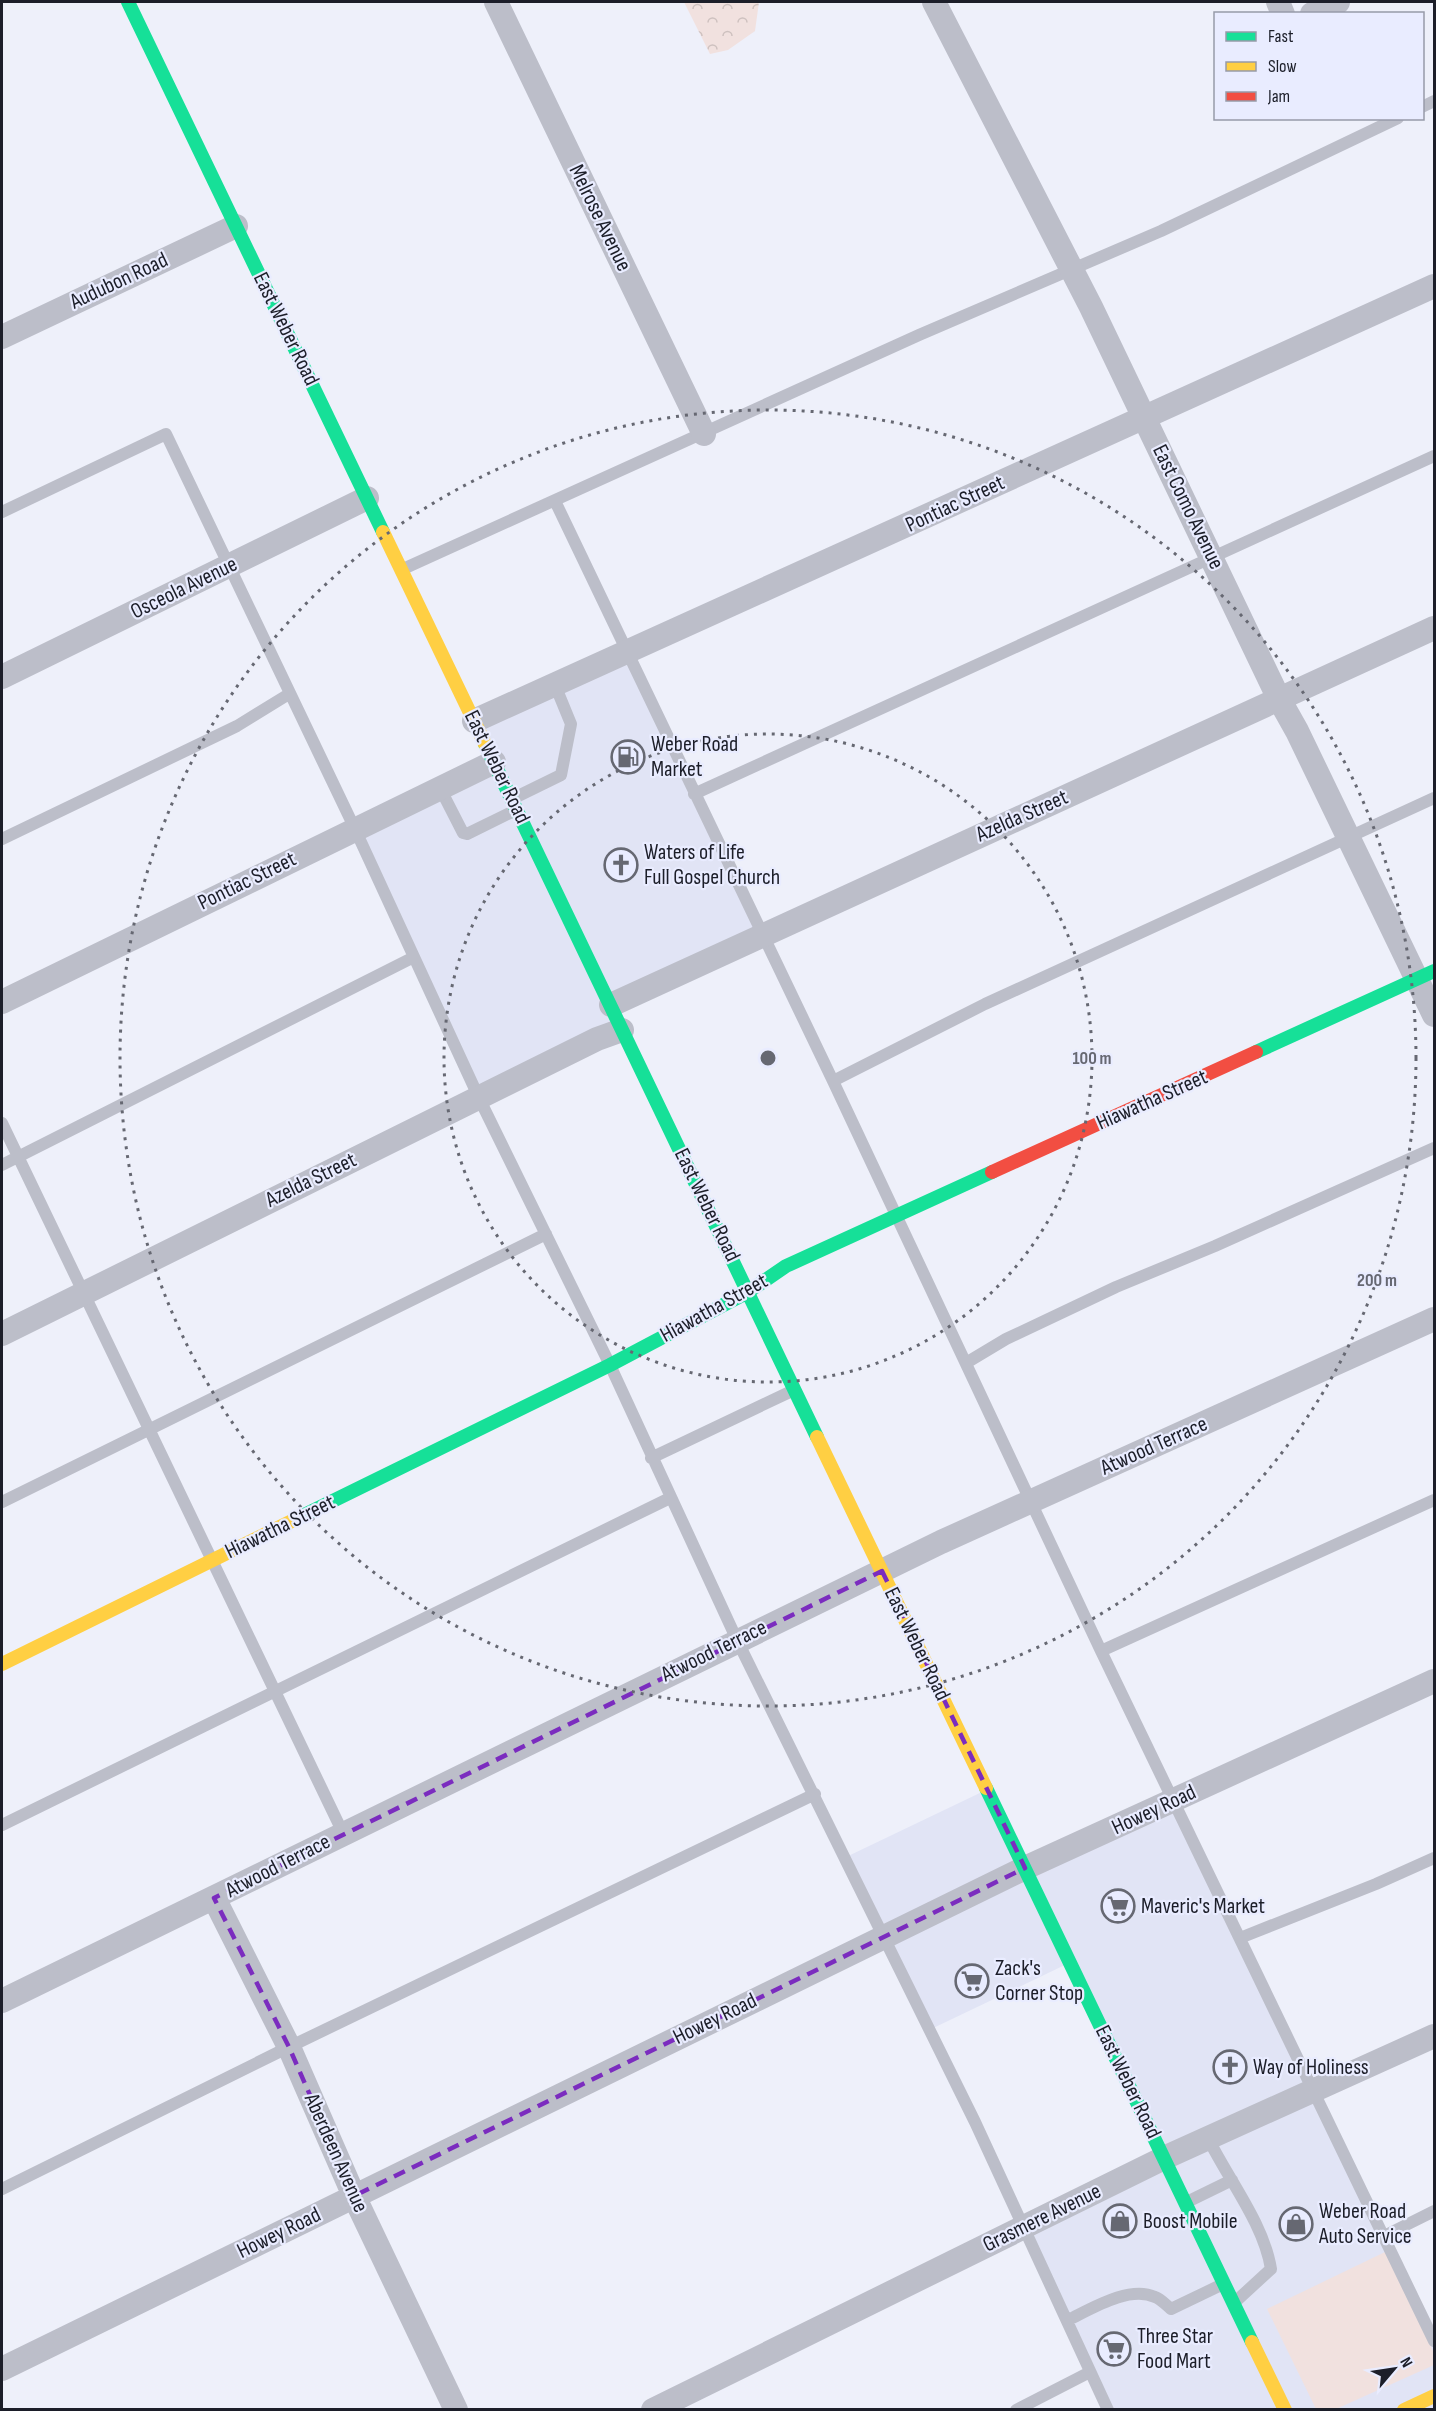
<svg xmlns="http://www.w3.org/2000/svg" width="1436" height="2411" font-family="'Sofia Sans Condensed',sans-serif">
<defs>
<pattern id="forest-crowns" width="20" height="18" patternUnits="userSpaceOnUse" patternTransform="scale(1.5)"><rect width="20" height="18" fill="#f1e1df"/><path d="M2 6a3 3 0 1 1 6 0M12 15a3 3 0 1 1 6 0" fill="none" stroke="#cec1bf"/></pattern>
</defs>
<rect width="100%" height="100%" fill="#eef0fa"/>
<path fill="#e1e4f5" d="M628 652 763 938 611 1004 624 1034 480 1101 349 831 491 762 475 723Z
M984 1791 1022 1872 1177 1798 1434 2337V2409H1110L1022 2226 1163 2158 1069 1963 927 2031 844 1858Z"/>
<path fill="#f1e1df" d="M1385 2252 1434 2353V2365L1336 2409H1316L1267 2309Z"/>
<path fill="url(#forest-crowns)" d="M684 2H759L755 31 728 50 710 54Z"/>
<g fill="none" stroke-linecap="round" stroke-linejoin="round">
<path stroke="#bcbec9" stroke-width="12" d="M1422 107 1434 101
M555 501 833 1081 1101 1651 1434 2341
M2 512 166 434 355 829 479 1098 610 1365 737 1640 975 2122 1108 2410
M403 569 919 335 1161 231 1398 118
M440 788 463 833 467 834 516 810
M694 794 1434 456
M512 799 561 775 571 724 555 685
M2 839 237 726 289 694
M833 1081 985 1004 1434 798
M2 1123 343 1833
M2 1165 414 957
M966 1363 1006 1339 1116 1287 1215 1246 1434 1148
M651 1458 794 1390
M2 1502 546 1234
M1101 1651 1434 1500
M2 1825 670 1498
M1240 1938 1376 1884 1434 1858
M1208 2138C1228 2179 1264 2224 1271 2269L1235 2302
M2 2189 289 2047 815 1794
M1187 2202 1232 2180
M1384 2236 1434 2211
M1068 2320C1091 2309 1129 2285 1155 2297 1161 2299 1166 2305 1171 2309L1223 2284
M1016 2410 1090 2372"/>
<path stroke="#bcbec9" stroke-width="24" d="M496 2 704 434
M934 2 1091 307 1279 699 1297 731 1434 1015
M1278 2 1283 14
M1312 14 1338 2
M2 337 236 226
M2 677 367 498
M474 721 1434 286
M2 1002 494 762
M611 1005 1434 628
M2 1334 597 1039 622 1030
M214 1898 289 2047 354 2196 456 2410
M2 2001 941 1542 1434 1319
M2 2369 1025 1868 1434 1681
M653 2410 1164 2158 1434 2036"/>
<path stroke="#16e098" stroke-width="14" d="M128 2 383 532
M485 744 817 1437
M1256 1052 1434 971
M296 1519 610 1365 748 1292 786 1266 992 1172
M986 1788 1252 2342"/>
<path stroke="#ffcf43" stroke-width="14" d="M383 532 485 744
M817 1437 986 1788
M2 1664 296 1519
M1252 2342 1285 2410
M1404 2410 1434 2396"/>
<path stroke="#f24e42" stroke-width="14" d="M992 1172 1256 1052"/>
</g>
<path fill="none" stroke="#7b2cbf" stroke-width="4.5" stroke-dasharray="12 8" stroke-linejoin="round" d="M882 1571 1025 1868 354 2196 289 2047 214 1898Z"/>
<g fill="none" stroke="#666872" stroke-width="3" stroke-dasharray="3 6">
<circle cx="768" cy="1058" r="324"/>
<circle cx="768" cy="1058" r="648"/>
</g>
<defs>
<g id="fuel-ring" transform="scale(1.725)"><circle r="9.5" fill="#e9ecff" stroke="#666872" stroke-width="1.5"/><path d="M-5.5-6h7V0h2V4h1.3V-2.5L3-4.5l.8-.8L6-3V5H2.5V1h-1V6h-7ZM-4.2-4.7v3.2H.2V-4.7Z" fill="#666872"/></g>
<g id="church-ring" transform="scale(1.725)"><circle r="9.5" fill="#e9ecff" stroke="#666872" stroke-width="1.5"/><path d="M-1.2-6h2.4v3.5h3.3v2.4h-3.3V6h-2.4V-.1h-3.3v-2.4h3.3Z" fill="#666872"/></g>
<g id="supermarket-ring" transform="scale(1.725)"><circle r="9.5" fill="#e9ecff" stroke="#666872" stroke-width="1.5"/><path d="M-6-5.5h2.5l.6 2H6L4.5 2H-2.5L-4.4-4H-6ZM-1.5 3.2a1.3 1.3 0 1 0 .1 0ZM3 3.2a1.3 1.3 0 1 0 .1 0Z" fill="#666872"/></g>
<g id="shop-ring" transform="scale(1.725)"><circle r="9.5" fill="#e9ecff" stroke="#666872" stroke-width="1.5"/><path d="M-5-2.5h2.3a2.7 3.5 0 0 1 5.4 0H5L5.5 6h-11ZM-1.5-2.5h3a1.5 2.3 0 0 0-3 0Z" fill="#666872"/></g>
</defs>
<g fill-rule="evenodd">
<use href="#fuel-ring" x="628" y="757"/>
<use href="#church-ring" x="621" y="865"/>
<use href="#supermarket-ring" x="1118" y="1906"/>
<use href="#supermarket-ring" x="972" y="1981"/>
<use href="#church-ring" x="1230" y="2067"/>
<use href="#shop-ring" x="1120" y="2221"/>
<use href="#shop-ring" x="1296" y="2224"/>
<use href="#supermarket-ring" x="1114" y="2349"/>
</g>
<g text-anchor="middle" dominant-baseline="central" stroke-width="4.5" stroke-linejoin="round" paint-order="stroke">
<g font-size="22" fill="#1c1e29" stroke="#e9ecff">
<text transform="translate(600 218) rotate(64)">Melrose Avenue</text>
<text transform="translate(119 281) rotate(-25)">Audubon Road</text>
<text transform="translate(286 329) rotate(64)">East Weber Road</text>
<text transform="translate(955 504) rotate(-25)">Pontiac Street</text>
<text transform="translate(1188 507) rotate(64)">East Como Avenue</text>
<text transform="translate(184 588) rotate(-26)">Osceola Avenue</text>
<text transform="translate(497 767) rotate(64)">East Weber Road</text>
<text transform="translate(1022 816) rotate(-24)">Azelda Street</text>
<text transform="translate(247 881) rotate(-26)">Pontiac Street</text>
<text transform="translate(1152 1100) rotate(-24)">Hiawatha Street</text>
<text transform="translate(311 1180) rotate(-26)">Azelda Street</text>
<text transform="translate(707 1205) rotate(64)">East Weber Road</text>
<text transform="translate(714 1308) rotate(-29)">Hiawatha Street</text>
<text transform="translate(1154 1446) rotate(-24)">Atwood Terrace</text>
<text transform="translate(280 1527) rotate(-26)">Hiawatha Street</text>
<text transform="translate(917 1644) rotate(64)">East Weber Road</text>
<text transform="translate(714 1651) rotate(-26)">Atwood Terrace</text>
<text transform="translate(1154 1810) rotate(-25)">Howey Road</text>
<text transform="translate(278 1866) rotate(-27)">Atwood Terrace</text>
<text transform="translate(715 2019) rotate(-26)">Howey Road</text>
<text transform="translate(1128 2082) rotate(64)">East Weber Road</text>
<text transform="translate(336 2153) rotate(66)">Aberdeen Avenue</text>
<text transform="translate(1042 2218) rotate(-26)">Grasmere Avenue</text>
<text transform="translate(279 2233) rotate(-26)">Howey Road</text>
</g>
<g font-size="22" fill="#1c1e29" stroke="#e9ecff" text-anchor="start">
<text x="651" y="744">Weber Road<tspan x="651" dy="25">Market</tspan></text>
<text x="644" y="852">Waters of Life<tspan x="644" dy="25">Full Gospel Church</tspan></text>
<text x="1141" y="1906">Maveric's Market</text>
<text x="995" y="1968">Zack's<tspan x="995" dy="25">Corner Stop</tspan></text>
<text x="1253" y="2067">Way of Holiness</text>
<text x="1319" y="2211">Weber Road<tspan x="1319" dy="25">Auto Service</tspan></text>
<text x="1143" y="2221">Boost Mobile</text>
<text x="1137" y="2336">Three Star<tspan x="1137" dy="25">Food Mart</tspan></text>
</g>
</g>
<circle cx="768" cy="1058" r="9" fill="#666872" stroke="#e9ecff" stroke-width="3"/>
<g font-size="18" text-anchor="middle" font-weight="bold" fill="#666872" stroke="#e9ecff" stroke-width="4.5" stroke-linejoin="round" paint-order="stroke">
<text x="1092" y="1064">100 m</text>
<text x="1377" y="1286">200 m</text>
</g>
<rect width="1436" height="2411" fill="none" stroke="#1c1e29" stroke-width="6"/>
<rect x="1214" y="12" width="210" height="108" fill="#e9ecff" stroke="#979aa9" stroke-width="1.5"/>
<rect x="1226" y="32" width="30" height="9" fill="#16e098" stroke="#979aa9" stroke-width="1.5"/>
<text x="1268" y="42" font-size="18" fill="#1c1e29">Fast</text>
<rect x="1226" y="62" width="30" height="9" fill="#ffcf43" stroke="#979aa9" stroke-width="1.5"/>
<text x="1268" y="72" font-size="18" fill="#1c1e29">Slow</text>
<rect x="1226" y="92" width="30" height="9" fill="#f24e42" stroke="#979aa9" stroke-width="1.5"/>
<text x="1268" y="102" font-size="18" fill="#1c1e29">Jam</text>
<g transform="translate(1394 2369) rotate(61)" stroke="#e9ecff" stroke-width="4.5" paint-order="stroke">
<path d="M0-4.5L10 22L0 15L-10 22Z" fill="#1c1e29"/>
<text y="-9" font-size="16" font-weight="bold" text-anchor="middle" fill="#1c1e29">N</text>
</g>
</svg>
